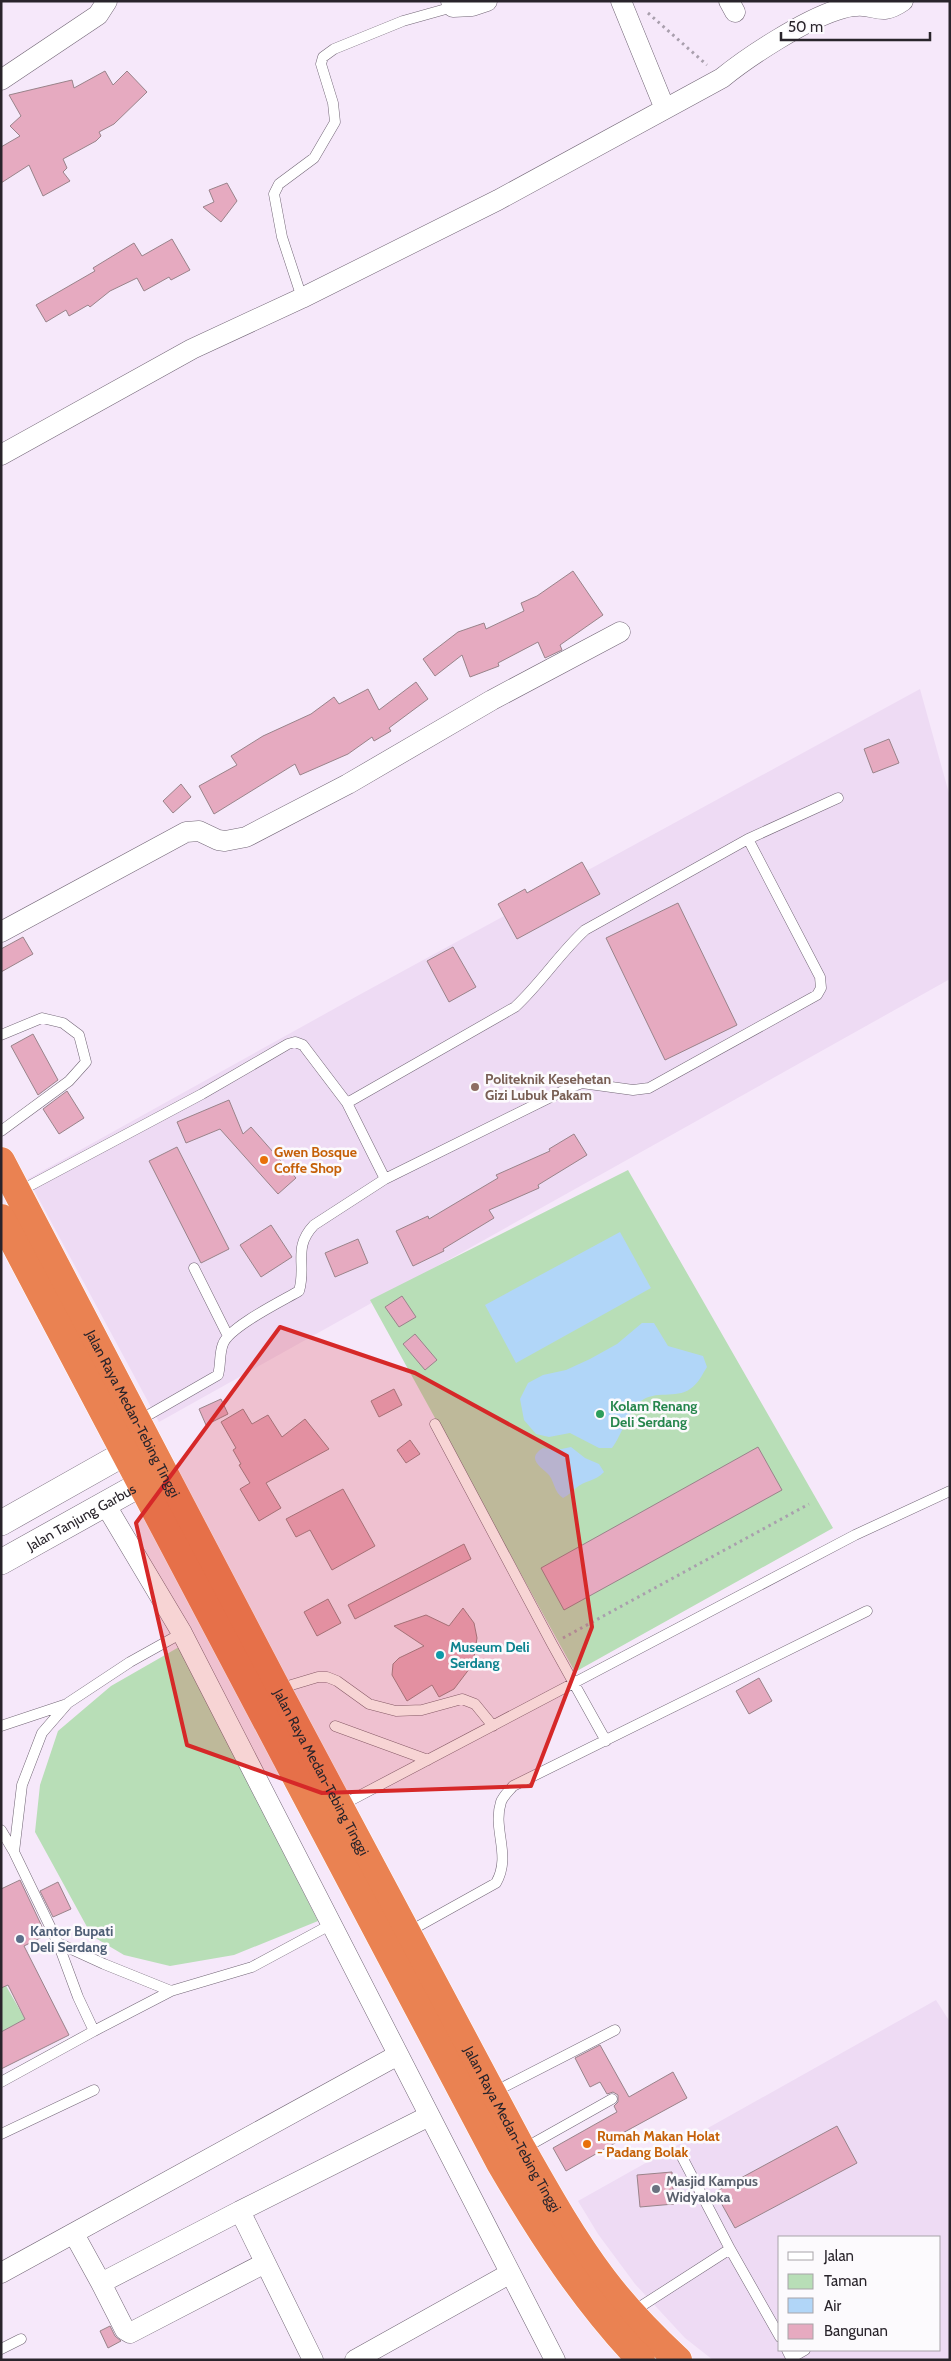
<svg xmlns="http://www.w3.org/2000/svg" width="951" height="2361" font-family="Cabin,sans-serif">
<rect width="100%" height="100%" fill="#f6e8fa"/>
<path fill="#eedbf4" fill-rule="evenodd" d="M920 689 950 797V979L159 1422 28 1179 359 995Z
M936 2000 950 2022V2360H713L685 2338 635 2284 598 2234 578 2201ZM780 2237H940V2350H780Z"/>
<path fill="#b8deb7" d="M628 1170 833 1528 575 1672 370 1300Z
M179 1647 318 1921 234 1955 170 1966 124 1955 92 1936 35 1832 40 1785 58 1731 111 1686Z
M1 1977 25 2019 1 2032Z"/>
<path fill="#b1d6f8" d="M620 1232 651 1288 516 1363 485 1305Z
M642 1323H654L668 1346 703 1356 707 1367C702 1375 698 1384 690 1389 676 1399 655 1390 641 1401 628 1411 622 1435 612 1448H599L570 1433 549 1437 536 1434 524 1420 520 1399 528 1383 543 1375 566 1370 590 1359 617 1344Z
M571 1447 585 1458 599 1464 604 1472C595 1482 585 1480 576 1488 571 1492 569 1495 563 1498 554 1492 555 1483 549 1475 542 1467 525 1459 543 1448L557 1450Z"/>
<path fill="#e6aac0" stroke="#99838a" d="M105 71 113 85 127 71 147 92 114 124 99 132 101 136 96 141 63 159 67 168 63 172 70 181 43 196 29 165 1 183V147L20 136 10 126 21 116 9 95 72 80 74 88Z
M227 183 237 201 221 222 203 207 214 202 209 190Z
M172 239 190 270 171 280 169 277 144 291 137 278 110 291 90 307 88 305 69 316 66 310 46 322 36 305 95 271 93 268 134 243 142 256Z
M573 571 603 615 560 645 562 650 545 658 538 642 498 663 499 666 470 677 462 655 435 676 423 659 458 632 484 623 486 629 524 611 521 603 537 596Z
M416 682 428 699 389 728 391 731 374 741 372 737 348 754 300 775 295 764 214 814 199 786 237 765 231 756 263 736 311 714 334 697 339 704 368 689 379 710Z
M889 739 899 763 873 773 864 749Z
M181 784 191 797 173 813 163 801Z
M582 862 600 894 517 939 498 904 525 889 527 893Z
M678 903 737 1025 665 1060 606 938Z
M23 937 33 954 1 972V949Z
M453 947 476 987 449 1002 427 961Z
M33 1034 58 1080 38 1095 11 1046Z
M67 1091 84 1118 59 1134 43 1109Z
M229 1100 243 1134 251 1127 296 1178 278 1194 220 1129 186 1143 177 1122Z
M574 1134 587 1155 538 1185 539 1188 489 1210 494 1218 443 1249 444 1251 413 1266 396 1231 428 1216 429 1219 498 1178 496 1175 550 1151 549 1149Z
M177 1147 229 1249 201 1263 149 1161Z
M271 1225 292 1257 261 1277 240 1245Z
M358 1239 368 1263 335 1277 325 1253Z
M402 1296 416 1317 399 1327 385 1307Z
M415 1334 437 1360 425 1370 403 1344Z
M394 1389 402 1405 379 1417 371 1401Z
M221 1399 228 1414 206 1425 199 1409Z
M243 1409 252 1424 268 1415 282 1437 305 1419 329 1449 266 1483 281 1508 259 1521 240 1489 250 1483 239 1465 241 1464 233 1450 236 1448 221 1422Z
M410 1440 420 1454 406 1463 397 1450Z
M758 1447 782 1490 564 1610 541 1568Z
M343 1489 375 1546 332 1570 310 1530 296 1537 286 1519Z
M464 1544 471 1559 355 1619 348 1605Z
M328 1599 341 1623 317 1636 304 1612Z
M463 1608 474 1623 477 1638 473 1664 454 1689 439 1697 432 1685 407 1701 392 1675 393 1664 399 1658 424 1646 394 1626 426 1615 449 1626Z
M759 1678 772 1701 749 1714 736 1691Z
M20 1880 46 1935 24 1946 69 2035 1 2069V2032L25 2019 8 1985 1 1988V1889Z
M58 1882 71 1909 53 1917 40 1891Z
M600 2045 629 2097 673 2072 687 2098 619 2135 622 2139 566 2171 553 2148 617 2112 614 2106 618 2102V2095L613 2092 607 2094 600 2082 590 2087 575 2058Z
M837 2126 857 2163 735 2228 715 2192Z
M672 2172 674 2204 640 2207 637 2175Z
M110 2326 115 2336 121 2341 108 2348 100 2331Z"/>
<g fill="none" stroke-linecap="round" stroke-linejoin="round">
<g stroke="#726676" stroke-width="11">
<path id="service" d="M302 298 282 237 274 194 279 184 314 158 335 122 333 103 321 64 323 57 334 49 403 21 453 7
M1 1035 42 1018 63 1023 79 1035 86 1062 69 1081 1 1131
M385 1179 347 1103 515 1007C541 983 559 954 585 930L748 839
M18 1192 202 1094 288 1044 295 1042 303 1045 347 1103
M194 1268 228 1336
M138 1421 218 1375C221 1365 219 1354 223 1344 229 1327 282 1301 299 1291 307 1265 292 1248 314 1225L385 1179 571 1087 582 1083 633 1090 649 1088 817 995 821 988 820 977 748 839 838 798
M435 1424 552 1644 606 1741
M278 1689 318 1677H327L337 1681 369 1704 396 1711 422 1710 462 1699 475 1704 493 1726
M1 1726 67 1704
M335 1726 428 1760
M340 1806 855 1535 950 1491
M1 1830 14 1852
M408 1932 496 1883C512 1855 492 1830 501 1802 503 1796 509 1791 513 1786L867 1611
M58 1943 104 1964 171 1991 252 1967 330 1925
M94 2031 171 1991
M1 2082 94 2031 78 1997 58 1943 14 1852 22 1785 42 1733 68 1703 130 1662 182 1633
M494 2092 615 2030
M1 2134 94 2090
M523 2149 612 2099
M681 2155 730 2249 780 2337
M632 2312 730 2249
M1 2349 21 2339
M787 2350 791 2358 805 2350"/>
</g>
<g stroke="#726676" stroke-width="21">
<path id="minor" d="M451 1 453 7 472 6 487 1
M621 1 665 109
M729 1 735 12
M1 80 98 15 107 1
M1 455 192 349 302 298 498 200 722 78C749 56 803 21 837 10 843 8 850 6 856 6 877 4 880 17 903 1
M1 932 186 832 199 831 218 840 225 841 246 837 348 784 492 700 620 632
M105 1504 182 1633 555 2360
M240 2211 429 2116
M74 2234 101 2283
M265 2263 130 2333 125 2330 101 2283 240 2211 313 2360
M1 2273 398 2055
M355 2360 509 2274"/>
</g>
<g stroke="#726676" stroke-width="26">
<g id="tertiary">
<path d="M1 1523 143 1443"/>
<path id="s1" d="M1 1562 159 1474"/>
</g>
</g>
<g stroke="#fff" stroke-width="29">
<g id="trunk">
<path id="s2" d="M1 1161 277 1689 522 2149C547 2193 572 2238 603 2279 625 2308 651 2335 678 2360"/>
<path d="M1 1218 500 2163C542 2235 584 2300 641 2360"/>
</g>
</g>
<path stroke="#a99fad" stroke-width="3" stroke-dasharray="2.5 4" stroke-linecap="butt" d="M648 13 707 65
M563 1638 809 1504"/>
<use href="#service" stroke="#fff" stroke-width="10"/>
<use href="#minor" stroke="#fff" stroke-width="20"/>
<use href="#tertiary" stroke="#fff" stroke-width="25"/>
<use href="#trunk" stroke="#ea8252" stroke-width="28"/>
</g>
<path fill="#d62828" fill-opacity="0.2" stroke="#d62828" stroke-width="4" stroke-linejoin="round" d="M280 1327 415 1373 567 1456 592 1627 531 1786 322 1793 187 1745 136 1523Z"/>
<circle fill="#8d6e63" stroke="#fcfafd" stroke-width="2" cx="475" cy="1087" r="5"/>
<g fill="#e8710a" stroke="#fcfafd" stroke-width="2">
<circle cx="264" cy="1160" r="5"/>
<circle cx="587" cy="2144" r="5"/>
</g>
<circle fill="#2e9e5b" stroke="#fcfafd" stroke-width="2" cx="600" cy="1414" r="5"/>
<circle fill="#0f9aa8" stroke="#fcfafd" stroke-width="2" cx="440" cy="1655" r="5"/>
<circle fill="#5c6f8a" stroke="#fcfafd" stroke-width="2" cx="20" cy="1939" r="5"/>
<circle fill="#6b7280" stroke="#fcfafd" stroke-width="2" cx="656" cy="2189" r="5"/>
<g text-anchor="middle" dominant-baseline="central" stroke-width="5" stroke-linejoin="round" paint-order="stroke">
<g font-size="14" font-weight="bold" fill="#785e54" stroke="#fcfafd" text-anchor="start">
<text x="485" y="1079">Politeknik Kesehetan<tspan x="485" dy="16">Gizi Lubuk Pakam</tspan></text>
</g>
<g font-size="14" font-weight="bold" fill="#c56008" stroke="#fcfafd" text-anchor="start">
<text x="274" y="1152">Gwen Bosque<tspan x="274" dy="16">Coffe Shop</tspan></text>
<text x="597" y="2136">Rumah Makan Holat<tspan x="597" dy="16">- Padang Bolak</tspan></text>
</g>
<g font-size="14" font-weight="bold" fill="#27864d" stroke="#fcfafd" text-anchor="start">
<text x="610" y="1406">Kolam Renang<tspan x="610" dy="16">Deli Serdang</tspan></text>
</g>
<g font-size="14" fill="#29242b" stroke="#fcfafd">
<text stroke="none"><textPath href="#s2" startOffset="285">Jalan Raya Medan-Tebing Tinggi</textPath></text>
<text stroke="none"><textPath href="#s1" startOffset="92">Jalan Tanjung Garbus</textPath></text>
<text stroke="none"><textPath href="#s2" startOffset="690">Jalan Raya Medan-Tebing Tinggi</textPath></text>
<text stroke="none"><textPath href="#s2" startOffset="1095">Jalan Raya Medan-Tebing Tinggi</textPath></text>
</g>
<g font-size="14" font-weight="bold" fill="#0d838f" stroke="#fcfafd" text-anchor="start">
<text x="450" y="1647">Museum Deli<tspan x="450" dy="16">Serdang</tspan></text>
</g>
<g font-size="14" font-weight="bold" fill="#4e5e75" stroke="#fcfafd" text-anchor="start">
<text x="30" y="1931">Kantor Bupati<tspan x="30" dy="16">Deli Serdang</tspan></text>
</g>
<g font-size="14" font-weight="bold" fill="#5b616d" stroke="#fcfafd" text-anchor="start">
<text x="666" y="2181">Masjid Kampus<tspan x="666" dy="16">Widyaloka</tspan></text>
</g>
</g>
<rect width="951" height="2361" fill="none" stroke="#29242b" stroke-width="5"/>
<rect x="778" y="2236" width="162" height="115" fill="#fcfafd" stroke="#a8a4a9"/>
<rect x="788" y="2252" width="25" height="8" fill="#ffffff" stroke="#a8a4a9"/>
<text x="824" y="2261" font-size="15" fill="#29242b">Jalan</text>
<rect x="788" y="2274" width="25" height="15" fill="#b8deb7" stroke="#a8a4a9"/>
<text x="824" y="2286" font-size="15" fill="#29242b">Taman</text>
<rect x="788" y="2298" width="25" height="15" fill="#b1d6f8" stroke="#a8a4a9"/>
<text x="824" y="2311" font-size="15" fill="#29242b">Air</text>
<rect x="788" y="2324" width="25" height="15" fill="#e6aac0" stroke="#a8a4a9"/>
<text x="824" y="2336" font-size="15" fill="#29242b">Bangunan</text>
<path d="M781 32v8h149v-8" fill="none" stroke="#29242b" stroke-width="2.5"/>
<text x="788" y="32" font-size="15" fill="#29242b" stroke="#fcfafd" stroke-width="4" paint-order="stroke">50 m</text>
</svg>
